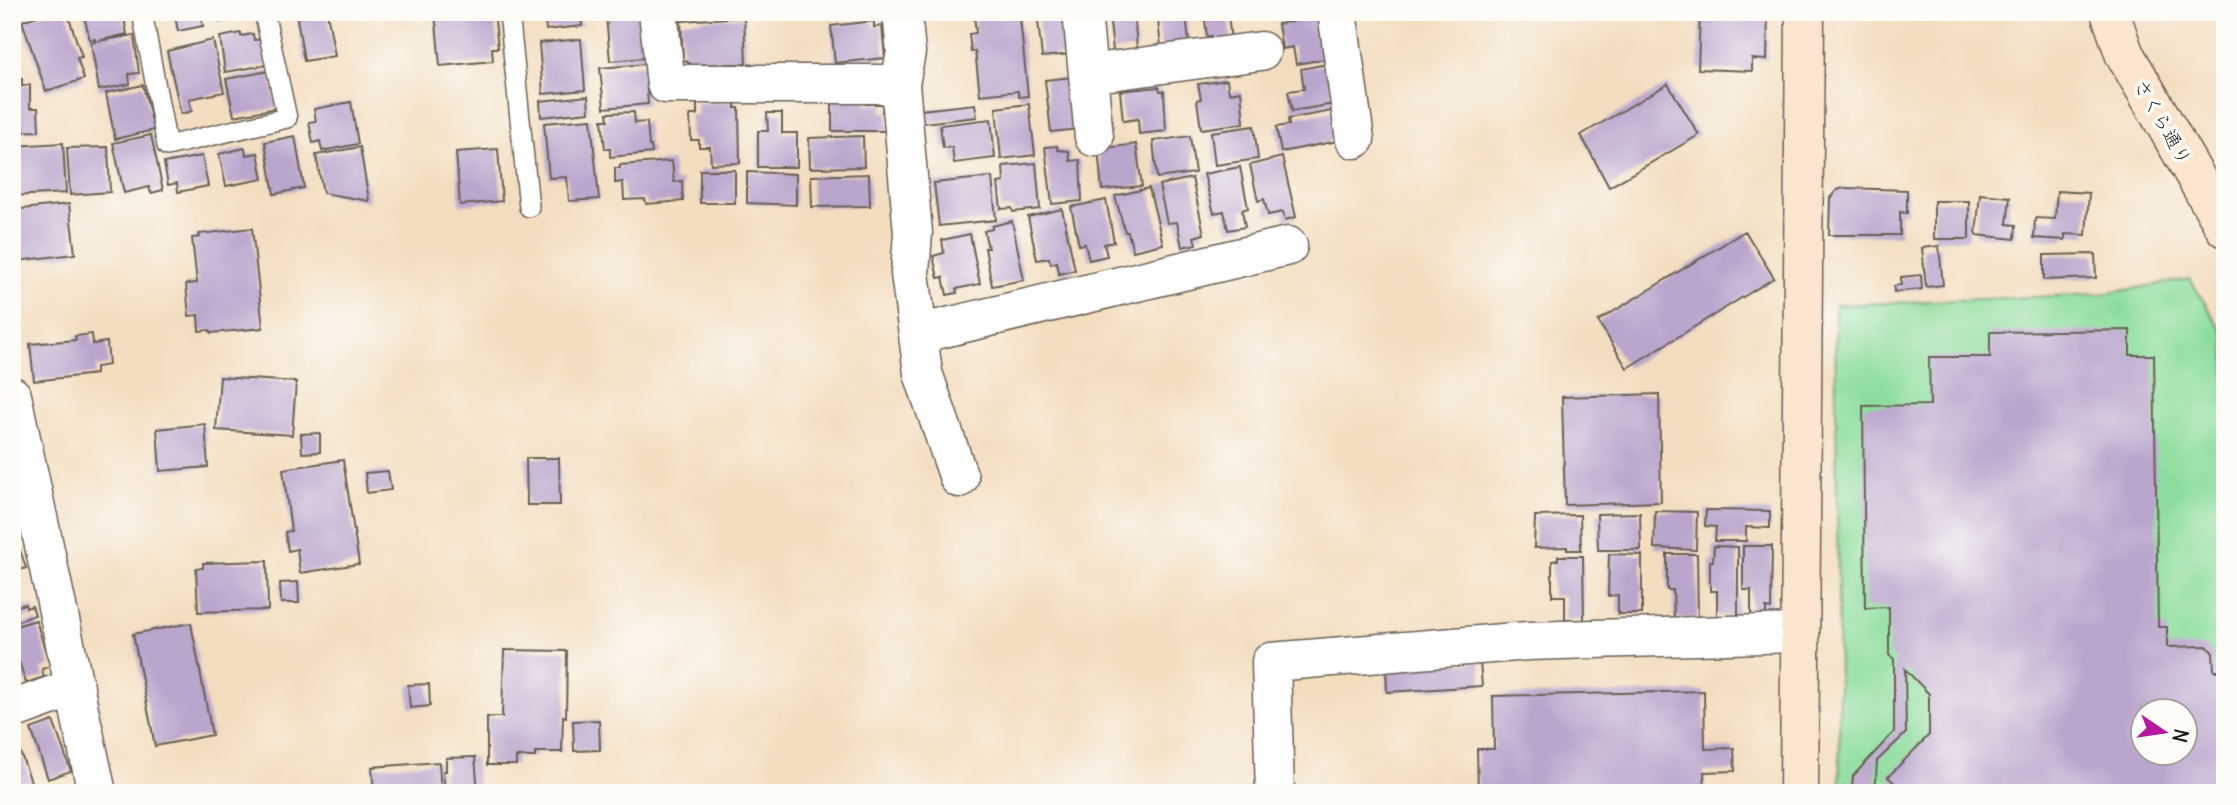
<svg xmlns="http://www.w3.org/2000/svg" width="2237" height="805" font-family="Delius,'Klee One',sans-serif">
<rect width="100%" height="100%" fill="#fdfcf7"/>
<filter id="ink" filterUnits="userSpaceOnUse"><feTurbulence type="fractalNoise" baseFrequency=".0143" numOctaves="2"/><feDisplacementMap in="SourceGraphic" scale="14" xChannelSelector="R" yChannelSelector="G"/><feConvolveMatrix kernelMatrix="1 2 1 2 8 2 1 2 1" color-interpolation-filters="sRGB"/></filter>
<filter id="wash" filterUnits="userSpaceOnUse"><feTurbulence type="fractalNoise" baseFrequency=".00686" numOctaves="4" result="noise"/><feDisplacementMap in="SourceGraphic" scale="28" xChannelSelector="R" yChannelSelector="G"/><feGaussianBlur stdDeviation="1.57" result="paint"/><feColorMatrix in="noise" values="0 0 0 0 0 0 0 0 0 0 0 0 0 0 0 0 0 1.4 0 .05"/><feComposite in="paint" operator="in"/></filter>
<g filter="url(#wash)">
<rect width="100%" height="100%" fill="#f3ddbf"/>
<path fill="#8cdd9d" stroke="#547c5c" stroke-width="2" fill-rule="evenodd" d="M2190 279 2225 336V793H1840L1835 305 2101 294ZM2142 710H2184V752H2142Z"/>
<g id="blocks">
<path fill="#baa5cc" fill-rule="evenodd" d="M48 12H67L82 57 77 58 84 79 46 91 22 21Z
M83 12H123L127 34 98 41 134 35 139 73 129 74 130 84 99 90 91 43 95 42V39L90 40Z
M174 12H200L203 26 178 31Z
M217 12H263V13L219 22Z
M296 12H327L335 56 304 61Z
M435 12H494L498 48H492L493 61 440 66Z
M544 12H580L582 26 546 30Z
M641 12 645 58 610 61 606 15Z
M829 12H874V14L830 19Z
M993 12H1014L1015 19 1020 18 1028 96 1019 97 1018 91 980 95 975 51 971 52 969 34 976 33 974 14Z
M1037 12H1066L1071 54 1042 57Z
M1109 12H1134L1137 49 1113 51Z
M1157 12H1186L1189 44 1161 47Z
M1204 12H1237V14L1228 15 1231 39 1212 42 1211 36 1207 37Z
M1271 12H1304V14L1272 19Z
M1700 12H1768L1767 60 1752 59V71L1698 69Z
M1325 16 1331 58 1296 64 1293 47 1282 49 1278 24Z
M744 17 746 64 692 65 683 59 681 21Z
M874 21V27L882 26 885 58 835 63 831 26Z
M241 33V36L253 34 254 40 264 39 267 65 225 72 220 37Z
M581 39 585 90 543 94 539 43Z
M213 40 224 92 189 99 192 111 181 114 167 51Z
M645 64 648 104 604 108 600 68Z
M1327 64 1334 104 1292 111 1288 91 1304 89 1301 69Z
M269 71 277 108 234 116 226 79Z
M1073 77 1079 129 1051 132 1045 80Z
M22 79V86L30 85V108H38L39 131 12 132V80Z
M1227 80 1229 93 1241 91 1244 123 1201 129 1197 100 1201 99 1198 84Z
M1668 84 1699 135 1609 187 1581 135Z
M143 85 154 130 115 139 106 93Z
M1159 87 1160 91H1164L1166 131 1139 134 1138 119 1123 121 1120 91Z
M588 96 589 112 541 117 540 101Z
M832 96H867L866 104H883L882 112H887L889 131H832Z
M351 102 358 144 322 151 320 141 313 143 309 122 316 121 314 109Z
M735 102V108H739L740 163 711 164 710 147H699V140H691L690 115H697V103Z
M975 104 977 117 923 123 921 110Z
M1029 104 1035 155 1001 159 996 108Z
M1338 110 1343 140 1281 152 1276 127 1289 125 1288 119Z
M634 112 635 123 647 122 649 146H651L652 153 610 157V149H605L602 120H608L607 113Z
M767 113H782V133H797V167H758V131H768Z
M591 119 599 199 569 201 567 177 549 178 544 123Z
M991 119 995 158 954 163 952 147 943 148 940 125Z
M1254 126 1258 159 1215 165 1211 132Z
M151 135 163 190 151 193 149 187 124 193 113 143Z
M295 136 304 188 274 194 265 142Z
M863 136 864 167 810 168 809 138Z
M1190 136 1195 173 1157 178 1153 141Z
M63 143 66 193 12 196V146Z
M1136 144 1142 186 1102 190 1098 149Z
M1057 146 1058 150 1069 151 1070 161 1080 160 1082 201 1052 204 1045 147Z
M108 147 110 192 70 195 67 148Z
M360 147 369 201 323 193 316 155Z
M245 148 246 155 258 153 263 179 226 186 219 154Z
M498 149 502 201 460 205 456 152Z
M202 156 208 186 178 192 177 183 168 185 164 163Z
M1282 157 1296 217 1285 220 1283 212 1268 215 1264 199 1258 201 1250 165Z
M672 161 674 182 682 181 683 201 646 204 645 199 624 200 623 182 615 183V168H620V165Z
M1036 163 1040 209 1013 212 1012 208 1001 209 998 183 1004 182 1003 166Z
M1240 167 1248 208 1242 210 1245 227 1228 230 1224 211 1214 213 1204 174Z
M700 170H735V203H700Z
M747 172 796 174V205L747 203Z
M869 174 870 206 812 207 811 176Z
M992 177 996 220 939 226 934 183Z
M1192 178 1204 234 1194 237 1196 244 1182 247 1177 222 1167 223 1159 185Z
M1149 188 1163 244 1133 251 1128 232H1125L1115 196Z
M1844 188 1907 190V213L1900 212V235H1829L1830 198 1837 190Z
M2057 191 2089 193 2086 235 2065 234V240L2034 238 2035 218 2055 219Z
M1980 194 2010 197 2007 224 2016 225 2015 239 1976 235Z
M1106 200 1114 242 1104 244 1107 256 1089 260 1085 244 1079 245 1071 207Z
M1934 201H1969V239H1934Z
M69 204 75 254 17 261 16 249 12 250V210Z
M1062 209 1075 270 1059 274 1057 262 1051 264 1049 258 1037 260 1028 217Z
M1012 221 1024 280 992 286 985 248H988L984 231 992 229V226Z
M252 228 263 328 211 333 210 330 199 331 198 315 189 316 186 284 197 283 192 238 200 237 199 234Z
M1745 231 1774 278 1627 368 1598 321Z
M970 234 980 284 956 289 957 293 947 295 943 277 938 278 933 256 944 253 942 240Z
M1939 246 1943 285 1926 287 1922 248Z
M2095 254 2096 278 2044 280V255Z
M1921 275 1922 289 1894 292V286L1901 285V277Z
M2130 330V355H2154L2158 627H2167V647L2207 646 2213 653 2214 671H2222L2225 793H1905L1888 777 1929 735V694L1905 669 1906 733 1877 761 1875 793H1843V787L1852 788 1853 776 1894 732V659L1889 655V607L1865 608 1863 406 1930 405 1929 357H1990V332ZM2142 710H2184V752H2142Z
M92 334 93 344 107 342 109 365 96 367V374L34 381 30 344 76 340 75 336Z
M220 377 296 382 292 435 216 430Z
M1659 394 1661 502 1565 505 1562 397Z
M205 424 208 467 160 471 157 429Z
M320 433V452L302 453 301 434Z
M526 458H559L560 505H527Z
M343 460 359 564 300 573 297 549 288 551 285 532 291 531 283 469Z
M388 471 391 490 367 493 365 473Z
M1706 510 1770 511V528L1746 527V541H1715L1716 527 1705 526Z
M1655 511 1697 512 1696 550 1654 548Z
M1640 513 1641 550H1598L1597 514Z
M1580 515 1581 550H1567V547L1534 548 1535 516Z
M16 538 26 568 12 572V540Z
M1714 546 1738 547V616H1717V591H1710V561H1713Z
M1743 546H1772L1771 609 1766 608V616L1751 615V590H1743Z
M1609 554 1642 555V614H1618V595L1608 596Z
M1667 554H1697L1698 618H1674L1673 590H1667Z
M1558 556H1583L1584 620H1565V596H1552V561L1558 560Z
M267 561 268 610 198 612 196 569 203 568V563Z
M298 582 299 603H281L280 583Z
M13 590 18 606 25 604 26 608 32 606 35 615 12 623Z
M36 620 50 666 42 669 44 677 26 683 12 640V627Z
M191 623 212 735 155 746 133 634Z
M504 650 567 651 566 717 563 716 562 752H535V757H516V765H487V717H502Z
M1480 662 1482 686 1387 692 1386 667Z
M429 684 430 706 410 708 408 685Z
M1704 691 1705 749 1734 748 1735 771 1704 772 1705 793H1478L1477 749H1494L1493 696Z
M599 720 600 750 574 751 573 721Z
M53 721 71 771 48 779 31 729Z
M16 741 33 787 18 793H12V743Z
M475 757 478 793H445L443 771H446V758Z
M439 762 441 793H374L372 767Z"/>
</g>
</g>
<g filter="url(#ink)">
<use href="#blocks" fill-opacity="0" stroke="#676055" stroke-width="2"/>
<g fill="none" stroke-linecap="round" stroke-linejoin="round">
<g stroke="#676055" stroke-width="22">
<path id="lane" d="M142 12 167 146 287 118 264 12
M509 12 529 207"/>
</g>
<g stroke="#676055" stroke-width="41">
<path id="street" d="M658 12 666 84H900
M902 12 906 52 900 84 913 233 910 273 923 373 959 478
M1082 12 1094 137
M1337 12 1355 139
M1088 74 1261 51
M918 334 1288 246
M12 396 97 793
M12 710 75 687
M1275 793 1271 662 1528 641 1799 633"/>
</g>
<g stroke="#676055" stroke-width="41">
<path id="secondary" d="M2110 12 2124 53 2225 228
M1799 793 1805 12"/>
</g>
<use href="#lane" stroke="#fff" stroke-width="19"/>
<use href="#street" stroke="#fff" stroke-width="38"/>
<use href="#secondary" stroke="#fce5cf" stroke-width="38"/>
</g>
</g>
<g text-anchor="middle" dominant-baseline="central" stroke-width="7" stroke-linejoin="round" paint-order="stroke">
<g font-size="19" fill="#1c1c1c" stroke="#fdfcf7">
<text transform="translate(2163 122) rotate(60)">さくら通り</text>
</g>
</g>
<rect width="2237" height="805" fill="none" stroke="#fdfcf7" stroke-width="42"/>
<g transform="translate(2164 732) rotate(103)"><circle r="33" fill="#fdfcf7" stroke="#a3a29f" stroke-width="2"/>
<path d="M0-5L12 26L0 18L-12 26Z" fill="#b5179e"/>
<text y="-10" font-size="19" font-weight="bold" text-anchor="middle" fill="#1c1c1c">N</text>
</g>
</svg>
